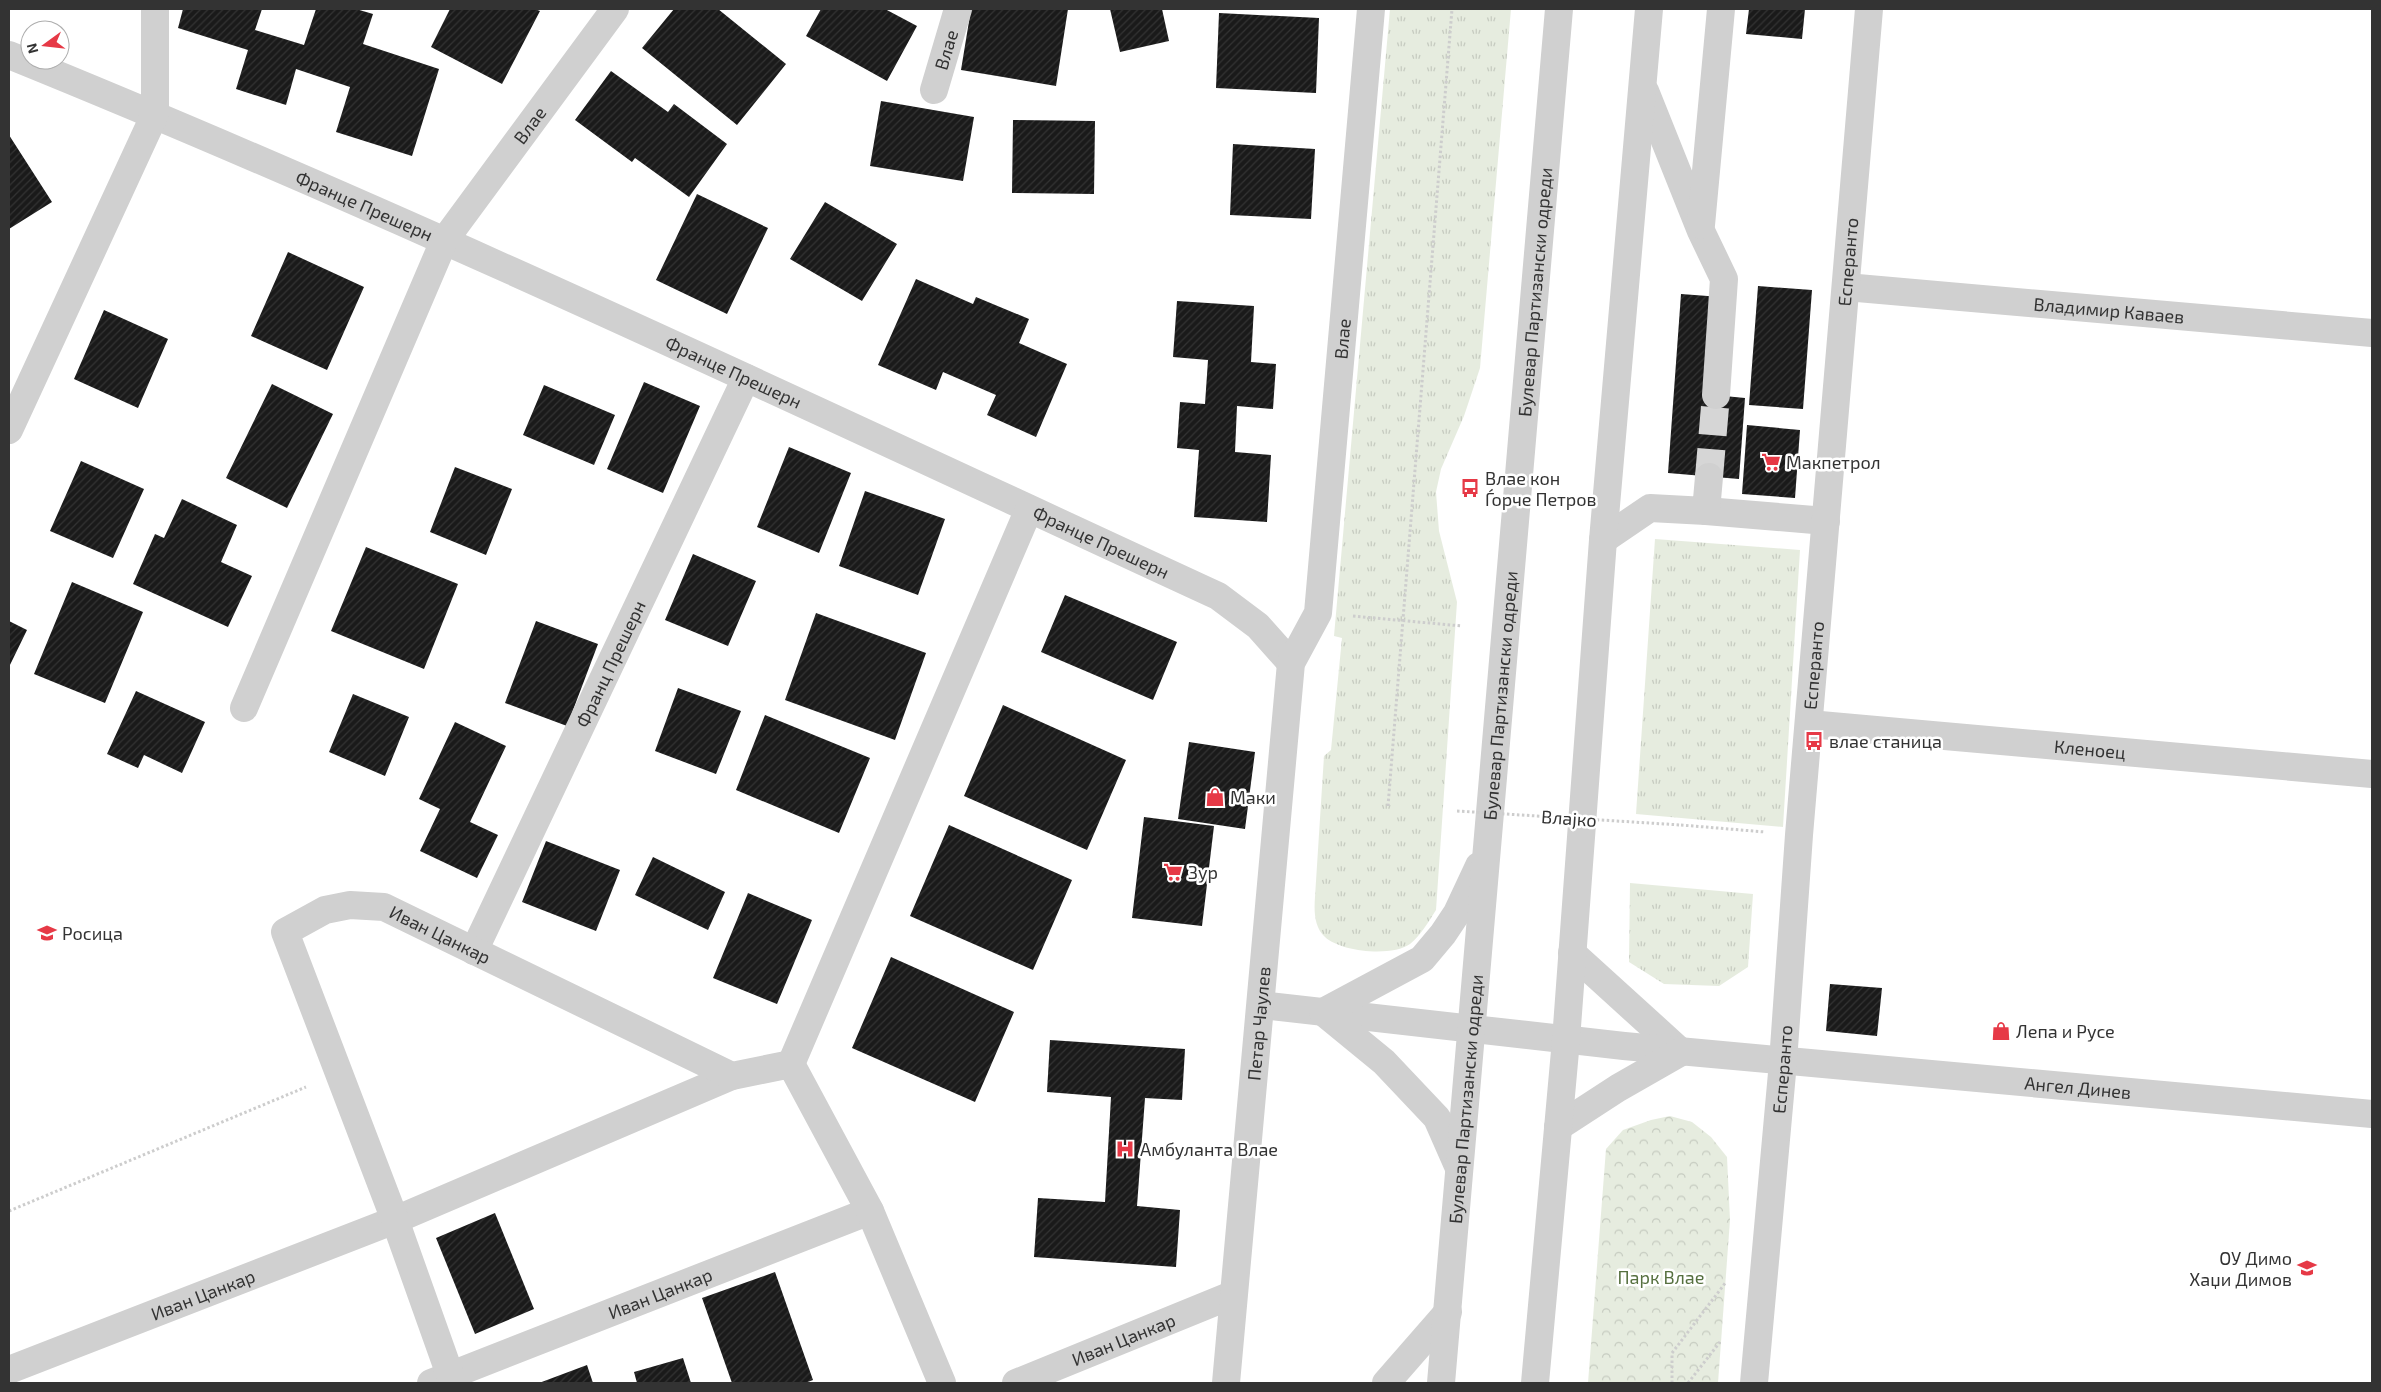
<svg xmlns="http://www.w3.org/2000/svg" width="2381" height="1392" font-family="'Exo 2',sans-serif">
<defs>
<pattern id="grass-tufts" width="24" height="20" patternUnits="userSpaceOnUse" patternTransform="scale(1.25)"><rect width="24" height="20" fill="#e6ecdf"/><path d="M3 7l-1-3M5 7V3M7 7l1-3M15 17l-1-3M17 17v-4M19 17l1-3" fill="none" stroke="#c6cbc0"/></pattern>
<pattern id="park-crowns" width="20" height="18" patternUnits="userSpaceOnUse" patternTransform="scale(1.25)"><rect width="20" height="18" fill="#e6ecdf"/><path d="M2 6a3 3 0 1 1 6 0M12 15a3 3 0 1 1 6 0" fill="none" stroke="#c6cbc0"/></pattern>
<pattern id="building-hatch" width="6" height="6" patternUnits="userSpaceOnUse" patternTransform="scale(1.25)"><rect width="6" height="6" fill="#1a1a1a"/><path d="M-1 1l2-2M0 6l6-6M5 7l2-2" fill="none" stroke="#333"/></pattern>
</defs>
<rect width="100%" height="100%" fill="#fff"/>
<path fill="url(#grass-tufts)" d="M1390 9H1511L1480 368 1464 416 1441 469 1436 492 1439 531 1457 602 1436 910C1429 921 1421 935 1410 944 1392 957 1341 952 1325 937 1314 927 1314 911 1315 897L1324 756 1331 750 1342 638 1334 636Z
M1655 539 1800 550 1783 827 1636 814Z
M1630 883 1753 894 1748 967 1719 986 1664 984 1629 962Z"/>
<path fill="url(#park-crowns)" d="M1670 1116 1692 1122 1711 1137 1727 1157 1730 1220 1718 1383H1588L1606 1149 1623 1130 1651 1120Z"/>
<path fill="url(#building-hatch)" d="M183 9H262L255 30 304 45 316 9H356L373 14 363 44 439 69 412 156 336 132 350 87 296 69 286 105 236 89 248 50 178 28Z
M450 9H535L540 11 502 84 431 47Z
M674 9H718L786 64 737 125 642 48Z
M821 9H885L917 26 887 81 806 36Z
M971 9H1068L1056 86 961 70Z
M1110 9H1162L1169 41 1120 52Z
M1749 9H1805L1802 39 1746 34Z
M1219 13 1319 18 1316 93 1216 88Z
M611 71 668 112 674 104 727 144 689 197 635 158 632 162 575 120Z
M881 101 974 117 963 181 870 166Z
M1013 120 1095 121 1094 194 1012 193Z
M9 135 52 202 9 229Z
M1233 144 1315 149 1311 219 1230 215Z
M697 194 768 228 727 314 656 280Z
M825 202 897 244 862 301 790 259Z
M288 252 364 287 327 370 251 336Z
M916 279 973 304 976 297 1029 319 1019 343 1067 364 1036 437 987 415 996 395 943 372 936 390 878 365Z
M1758 286 1812 290 1803 409 1749 405Z
M1681 294 1721 297 1714 395 1745 398 1739 479 1668 473Z
M1177 301 1254 306 1251 362 1276 364 1273 409 1237 406 1235 452 1271 455 1267 522 1194 517 1199 450 1177 448 1180 402 1205 404 1208 360 1173 357Z
M104 310 168 339 138 408 74 379Z
M644 382 700 406 663 493 607 469Z
M272 384 333 414 287 508 226 478Z
M544 385 615 415 594 465 523 435Z
M1747 425 1800 430 1795 498 1742 494Z
M789 447 851 473 819 553 757 527Z
M81 461 144 489 113 558 50 531Z
M455 467 512 489 486 555 430 532Z
M865 491 945 519 918 595 839 566Z
M182 499 237 525 221 562 252 576 228 627 133 584 155 534 164 538Z
M366 547 458 584 424 669 331 631Z
M693 554 756 581 728 646 665 620Z
M72 582 143 612 105 703 34 674Z
M1065 595 1177 642 1153 700 1041 652Z
M816 613 926 653 895 740 785 700Z
M9 621 27 630 9 667Z
M536 621 598 644 567 726 505 703Z
M678 688 741 711 716 774 655 751Z
M136 691 205 722 182 773 144 755 138 768 107 754Z
M353 694 409 717 385 776 329 752Z
M1003 705 1126 760 1087 850 964 796Z
M765 715 870 758 839 833 736 790Z
M455 722 506 746 470 822 498 835 477 878 420 851 440 809 419 799Z
M1189 742 1255 752 1245 829 1178 819Z
M1144 817 1214 826 1202 926 1132 918Z
M949 825 1072 880 1033 970 910 916Z
M546 841 620 870 596 931 522 902Z
M653 857 725 892 708 930 635 895Z
M748 893 812 920 777 1004 713 978Z
M891 957 1014 1012 975 1102 852 1048Z
M1830 984 1882 988 1877 1036 1826 1031Z
M1050 1040 1185 1049 1182 1100 1145 1098 1137 1206 1180 1210 1176 1267 1034 1257 1038 1198 1105 1202 1111 1097 1047 1092Z
M495 1213 534 1309 475 1334 436 1238Z
M775 1272 813 1380 805 1383H732L702 1298Z
M683 1358 691 1383H637L634 1372Z
M587 1365 593 1383H539Z"/>
<g fill="none" stroke-linecap="round" stroke-linejoin="round">
<path stroke="#d6d6d6" stroke-width="28" stroke-dasharray="28 14" stroke-linecap="butt" d="M1709 477 1716 395"/>
<path stroke="#cdcdcd" stroke-width="3" stroke-dasharray="2.5 2.5" stroke-linecap="butt" d="M1353 616 1462 626
M1388 806 1452 9
M1681 825 1765 832
M9 1211 306 1087
M1672 1383V1353L1726 1282
M1688 1383 1720 1342"/>
<g stroke="#d0d0d0" stroke-width="28">
<path id="s1" d="M9 55C418 221 817 411 1218 596L1258 626 1291 663"/>
<path id="s2" d="M934 90 958 9"/>
<path d="M1645 91 1701 231 1724 279 1716 395"/>
<path d="M1701 225 1721 9"/>
<path id="s3" d="M1846 287 2372 333"/>
<path d="M9 430 155 114V9"/>
<path d="M1706 511 1826 521"/>
<path d="M1603 540 1650 508 1706 511 1709 477"/>
<path id="s4" d="M244 708 444 241 615 9"/>
<path id="s5" d="M1809 724 2372 774"/>
<path id="s6" d="M474 951 746 378"/>
<path d="M1572 953 1681 1052"/>
<path id="s7" d="M1261 1005 1624 1046 2372 1114"/>
<path d="M1323 1012 1422 959 1443 934 1457 913 1479 866"/>
<path d="M1323 1012 1384 1062 1437 1118 1459 1168"/>
<path d="M791 1064 1029 509"/>
<path d="M1558 1127 1618 1088 1681 1052"/>
<path id="s8" d="M9 1370 395 1220 732 1076"/>
<path id="s9" d="M431 1383 870 1211"/>
<path id="s10" d="M453 1383 395 1220 285 932 325 910 350 905 384 907 732 1076 791 1064 870 1211 942 1383"/>
<path id="s11" d="M1016 1383 1232 1295"/>
<path id="s12" d="M1226 1383 1291 663 1318 613 1371 9"/>
<path d="M1386 1383 1448 1312"/>
<path id="s13" d="M1441 1383 1559 9"/>
<path d="M1535 1383 1566 1040 1603 540 1649 9"/>
<path id="s14" d="M1754 1383 1783 1062 1799 835 1869 9"/>
</g>
<path stroke="#cdcdcd" stroke-width="3" stroke-dasharray="2.5 2.5" stroke-linecap="butt" d="M1457 811 1681 825"/>
</g>
<defs>
<g id="supermarket-bare" transform="scale(1.5)"><path d="M-6-5.5h2.5l.6 2H6L4.5 2H-2.5L-4.4-4H-6ZM-1.5 3.2a1.3 1.3 0 1 0 .1 0ZM3 3.2a1.3 1.3 0 1 0 .1 0Z" fill="#e63946" stroke="#fff" stroke-width="2.5" paint-order="stroke"/></g>
<g id="bus-bare" transform="scale(1.5)"><path d="M-5-6H5V4H4V6H2V4H-2V6H-4V4H-5ZM-3.5-4V0h7V-4ZM-3.5 1.2v1.5H-2V1.2ZM2 1.2v1.5H3.5V1.2Z" fill="#e63946" stroke="#fff" stroke-width="2.5" paint-order="stroke"/></g>
<g id="shop-bare" transform="scale(1.5)"><path d="M-5-2.5h2.3a2.7 3.5 0 0 1 5.4 0H5L5.5 6h-11ZM-1.5-2.5h3a1.5 2.3 0 0 0-3 0Z" fill="#e63946" stroke="#fff" stroke-width="2.5" paint-order="stroke"/></g>
<g id="school-bare" transform="scale(1.5)"><path d="M0-5L7-2L0 1L-7-2ZM-4 1L0 2.5L4 1V4Q0 6-4 4Z" fill="#e63946" stroke="#fff" stroke-width="2.5" paint-order="stroke"/></g>
<g id="hospital-bare" transform="scale(1.5)"><path d="M-5-5h3v3.5h4V-5h3V5h-3V1.5h-4V5h-3Z" fill="#e63946" stroke="#fff" stroke-width="2.5" paint-order="stroke"/></g>
</defs>
<g fill-rule="evenodd">
<use href="#supermarket-bare" x="1771" y="462"/>
<use href="#bus-bare" x="1470" y="488"/>
<use href="#bus-bare" x="1814" y="741"/>
<use href="#shop-bare" x="1215" y="797"/>
<use href="#supermarket-bare" x="1173" y="872"/>
<use href="#school-bare" x="47" y="933"/>
<use href="#shop-bare" x="2001" y="1031"/>
<use href="#hospital-bare" x="1125" y="1149"/>
<use href="#school-bare" x="2307" y="1268"/>
</g>
<g text-anchor="middle" dominant-baseline="central" stroke-width="5" stroke-linejoin="round" paint-order="stroke">
<g font-size="18" fill="#333" stroke="#fff">
<text stroke="none"><textPath href="#s2" startOffset="42">Влае</textPath></text>
<text stroke="none"><textPath href="#s4" startOffset="652">Влае</textPath></text>
<text stroke="none"><textPath href="#s1" startOffset="386">Францe Прешерн</textPath></text>
<text stroke="none"><textPath href="#s14" startOffset="1125">Есперанто</textPath></text>
<text stroke="none"><textPath href="#s13" startOffset="1095">Булевар Партизански одреди</textPath></text>
<text stroke="none"><textPath href="#s3" startOffset="264">Владимир Каваев</textPath></text>
<text stroke="none"><textPath href="#s12" startOffset="1055">Влае</textPath></text>
<text stroke="none"><textPath href="#s1" startOffset="791">Францe Прешерн</textPath></text>
<text stroke="none"><textPath href="#s1" startOffset="1196">Францe Прешерн</textPath></text>
<text stroke="none"><textPath href="#s6" startOffset="318">Франц Прешерн</textPath></text>
<text stroke="none"><textPath href="#s14" startOffset="720">Есперанто</textPath></text>
<text stroke="none"><textPath href="#s13" startOffset="690">Булевар Партизански одреди</textPath></text>
<text stroke="none"><textPath href="#s5" startOffset="282">Кленоец</textPath></text>
<text transform="translate(1569 818) rotate(4)">Влајко</text>
<text stroke="none"><textPath href="#s10" startOffset="649">Иван Цанкар</textPath></text>
<text stroke="none"><textPath href="#s12" startOffset="361">Петар Чаулев</textPath></text>
<text stroke="none"><textPath href="#s14" startOffset="315">Есперанто</textPath></text>
<text stroke="none"><textPath href="#s7" startOffset="821">Ангел Динев</textPath></text>
<text stroke="none"><textPath href="#s13" startOffset="285">Булевар Партизански одреди</textPath></text>
<text stroke="none"><textPath href="#s9" startOffset="246">Иван Цанкар</textPath></text>
<text stroke="none"><textPath href="#s8" startOffset="208">Иван Цанкар</textPath></text>
<text stroke="none"><textPath href="#s11" startOffset="116">Иван Цанкар</textPath></text>
</g>
<g font-size="18" fill="#333" stroke="#fff" text-anchor="start">
<text x="1786" y="462">Макпетрол</text>
<text x="1485" y="478">Влае кон<tspan x="1485" dy="21">Ѓорче Петров</tspan></text>
<text x="1829" y="741">влае станица</text>
<text x="1230" y="797">Маки</text>
<text x="1188" y="872">Зур</text>
<text x="62" y="933">Росица</text>
<text x="2016" y="1031">Лепа и Русе</text>
<text x="1140" y="1149">Амбуланта Влае</text>
<text x="2292" y="1258" text-anchor="end">ОУ Димо<tspan x="2292" dy="21">Хаџи Димов</tspan></text>
</g>
<g font-size="18" fill="#56703f" stroke="#fff">
<text x="1661" y="1277">Парк Влае</text>
</g>
</g>
<rect width="2381" height="1392" fill="none" stroke="#333333" stroke-width="20"/>
<g transform="translate(45 45) rotate(255)"><circle r="24" fill="#ffffff" stroke="#adadad"/>
<path d="M0-4L9 19L0 12L-9 19Z" fill="#e63946"/>
<text y="-8" font-size="14" font-weight="bold" text-anchor="middle" fill="#333333">N</text>
</g>
</svg>
